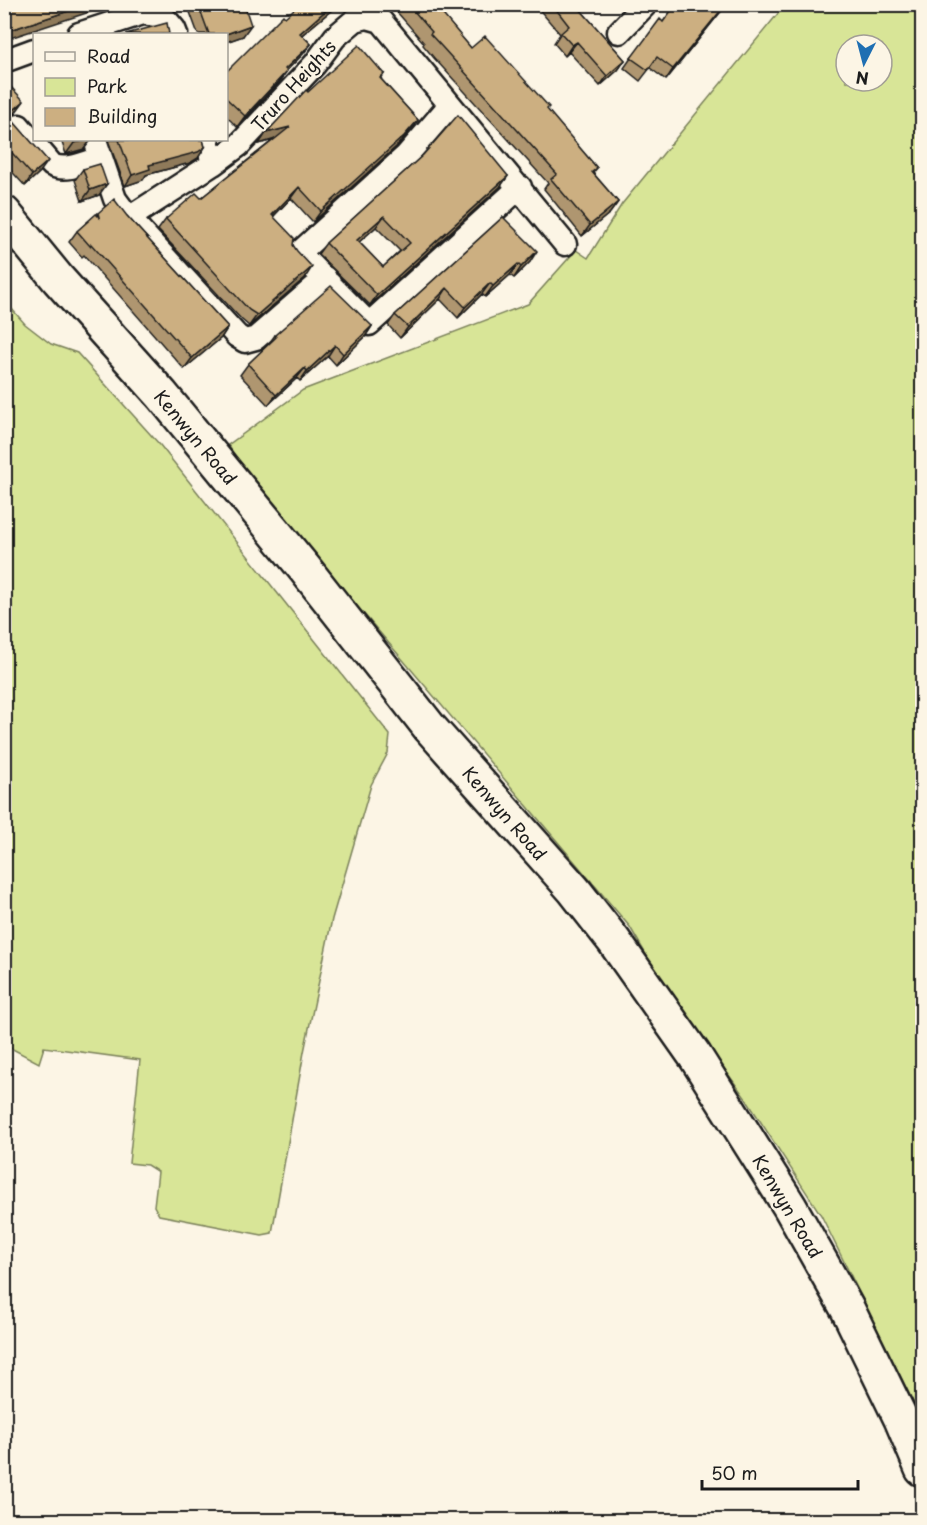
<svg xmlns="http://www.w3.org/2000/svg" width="927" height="1525" font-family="'Playpen Sans',sans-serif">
<rect width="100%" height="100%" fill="#fcf5e5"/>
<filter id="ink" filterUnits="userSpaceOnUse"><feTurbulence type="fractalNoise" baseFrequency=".0167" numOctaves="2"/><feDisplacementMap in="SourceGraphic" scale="12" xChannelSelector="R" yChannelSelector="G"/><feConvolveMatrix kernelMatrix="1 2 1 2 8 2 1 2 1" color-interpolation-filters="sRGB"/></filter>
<g filter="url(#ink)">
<path fill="#d8e597" stroke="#7a805a" stroke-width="1.5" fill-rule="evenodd" d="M911 4 922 10V1420L821 1215 746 1099 662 982 630 927 256 487 228 445 303 390 528 304 576 250 588 258 622 204 785 5ZM846 45H882V81H846Z
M4 300 25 324 51 344 77 353 160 445 390 735 388 753 371 785 332 919 304 1052 272 1233 262 1235 159 1215 154 1206 158 1172 147 1165 129 1163 140 1060 44 1047 39 1063 5 1045Z"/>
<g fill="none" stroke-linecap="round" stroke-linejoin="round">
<g stroke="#1c1c1c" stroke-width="27">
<path id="street" d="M619 32 646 4
M79 34 143 13 163 16 174 29 176 34
M4 61 34 50
M450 105 406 156 299 253 369 324 520 187
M19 126 52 165C66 172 85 163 100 158
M95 140 115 199 129 218 213 164 239 145 315 64 335 37 355 20 367 17 381 21 565 244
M207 140 213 164
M129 218 237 336 245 341 256 338 325 278"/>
</g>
<g stroke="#1c1c1c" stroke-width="38">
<path id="secondary" d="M4 213 58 279 162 395 305 569 430 728 574 890 614 941 695 1056 790 1207 848 1310 901 1419 922 1469"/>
</g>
<use href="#street" stroke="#fcf5e5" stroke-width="22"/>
<use href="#secondary" stroke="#fcf5e5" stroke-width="33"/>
</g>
<path fill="#af966f" stroke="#1c1c1c" stroke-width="1.5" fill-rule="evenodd" d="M187 4H244L243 36 226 42V34H198Z
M339 4 302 35 311 44 303 54 286 71 279 82 237 127 226 116V72L285 17Z
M390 4H436L435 6 471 48 547 110 597 168 593 173 618 202 610 213 582 236 544 189 548 183 434 58 423 45 424 43Z
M539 4H582L579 8 625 60 618 70 600 86 569 52 565 56 554 43 560 34 537 7Z
M676 4H727L666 80 650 68 640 81 624 68 631 58 663 22Z
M384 74 381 79 418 120 410 130 396 147 313 222 291 198 273 217 293 245 305 278 249 326 242 320 158 230 166 219 201 198 273 140 259 144 308 92Z
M4 90 16 112 10 118 40 172 25 186 4 163Z
M61 140H91L84 149 66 154Z
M108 140H203L205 147 198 158 190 163 146 175 143 180 125 186Z
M423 155 508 176 500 187 370 305 318 254 326 243ZM376 227 400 251 383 267 359 242Z
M83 169 99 195 82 201 75 180Z
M98 213 127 216 228 327 221 338 184 369 84 255 82 257 69 242 77 231Z
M503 217 530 262 514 278 510 275 485 297 482 294 458 318 440 299 400 338 388 325 395 315Z
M372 326 365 337 336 365 328 356 300 381 297 378 268 405 240 375 248 364 268 345 275 335Z"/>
<path fill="#8f7a5a" stroke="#1c1c1c" stroke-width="1.5" d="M90 4H114L4 40V32Z
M333 4H339L292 43 300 33Z
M726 4H727L666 80 673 69Z
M251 25 243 36 226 42V34Z
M577 42 569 52 565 56 572 45Z
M311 44 303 54 277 80 285 69Z
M625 60 618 70 600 86 607 76Z
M287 71 279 82 237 127 245 116Z
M24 101 16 112 4 122 8 115Z
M418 120 410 130 396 147 313 222 321 211Z
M290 127 282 137 259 144 266 133Z
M88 140H91L84 149 66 154 74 143Z
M205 147 198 158 190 163 146 175 143 180 125 186 132 175 149 165Z
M48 161 40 172 25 186 32 175Z
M508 176 500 187 370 305 377 295Z
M107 184 99 195 82 201 90 190Z
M299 187 291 198 264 226 272 215Z
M618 202 610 213 582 236 590 225Z
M384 216 376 227 349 251 357 240Z
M537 251 530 262 514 278 521 267Z
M518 264 510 275 485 297 493 286Z
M312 267 305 278 249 326 257 315Z
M490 283 482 294 458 318 465 307Z
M447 288 440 299 400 338 408 327Z
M372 326 365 337 336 365 343 354Z
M228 327 221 338 184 369 192 358Z
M335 345 328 356 300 381 307 371Z
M305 368 297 378 268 405 276 395Z"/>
<path fill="#ccaf81" stroke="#1c1c1c" stroke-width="1.5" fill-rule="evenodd" d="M4 4H90L4 32Z
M198 4H244L251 25 226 34H209Z
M300 4H333L300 33 311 44 285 69 287 71 245 116 226 98V72L283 15 285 17Z
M408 4H434L471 48 485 36 549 107 547 109 597 168 592 172 618 202 590 225 551 179 557 174 442 47 430 34 432 32Z
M552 4H580L578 7 625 60 607 76 577 42 572 45 561 33 569 26Z
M676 4H726L673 69 657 57 648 70 631 58 660 19 663 22Z
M167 23 169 34H126Z
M359 45 384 74 380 78 418 120 404 136 321 211 299 187 272 215 294 238 293 245 297 251 312 267 257 315 249 310 166 219 196 193 201 198 290 127 266 133 306 90 308 92Z
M10 86 24 101 8 115 48 161 32 175 4 144V90Z
M458 115 508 176 377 295 326 243 423 155ZM384 216 410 243 383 267 357 240Z
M73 140H88L74 143Z
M119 140H203L205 147 198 152 149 165 150 169 132 175Z
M100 164 107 184 90 190 83 169Z
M114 199 127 216 228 327 192 358 91 244 90 246 77 231 96 214 99 217 98 213Z
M503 217 537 251 521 267 518 264 493 286 490 283 465 307 447 288 408 327 395 315Z
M331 286 372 326 343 354 335 345 307 371 305 368 276 395 248 364 276 337 275 335Z"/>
</g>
<g text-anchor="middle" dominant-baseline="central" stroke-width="4.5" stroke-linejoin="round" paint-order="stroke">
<g font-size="18" fill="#1c1c1c" stroke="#fcf5e5">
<text transform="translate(293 85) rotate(-48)">Truro Heights</text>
<text transform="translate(196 437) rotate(50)">Kenwyn Road</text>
<text transform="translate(505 813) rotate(49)">Kenwyn Road</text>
<text transform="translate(788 1206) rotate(59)">Kenwyn Road</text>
</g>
</g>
<rect width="927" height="1525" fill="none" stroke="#fcf5e5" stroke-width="24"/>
<rect x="12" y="12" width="903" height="1501" fill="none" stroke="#1c1c1c" stroke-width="2" filter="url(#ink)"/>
<rect x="33" y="33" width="195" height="108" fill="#fcf5e5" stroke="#a29e95" stroke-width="1.5"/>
<rect x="45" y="52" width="30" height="9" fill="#fcf5e5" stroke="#a29e95" stroke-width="1.5"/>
<text x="87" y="63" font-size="18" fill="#1c1c1c">Road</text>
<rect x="45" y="78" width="30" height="18" fill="#d8e597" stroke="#a29e95" stroke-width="1.5"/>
<text x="87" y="93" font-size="18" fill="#1c1c1c">Park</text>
<rect x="45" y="108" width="30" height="18" fill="#ccaf81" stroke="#a29e95" stroke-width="1.5"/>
<text x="87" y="123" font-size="18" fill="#1c1c1c">Building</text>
<g transform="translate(864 63) rotate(186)"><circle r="28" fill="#fcf5e5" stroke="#a29e95" stroke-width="1.5"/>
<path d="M0-4.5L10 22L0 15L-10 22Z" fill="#1f6fb2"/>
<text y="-9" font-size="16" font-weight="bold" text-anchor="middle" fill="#1c1c1c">N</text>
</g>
<path d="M702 1480v9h156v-9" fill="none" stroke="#1c1c1c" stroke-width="3"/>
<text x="711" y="1480" font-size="18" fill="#1c1c1c" stroke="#fcf5e5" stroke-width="4.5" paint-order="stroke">50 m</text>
</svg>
